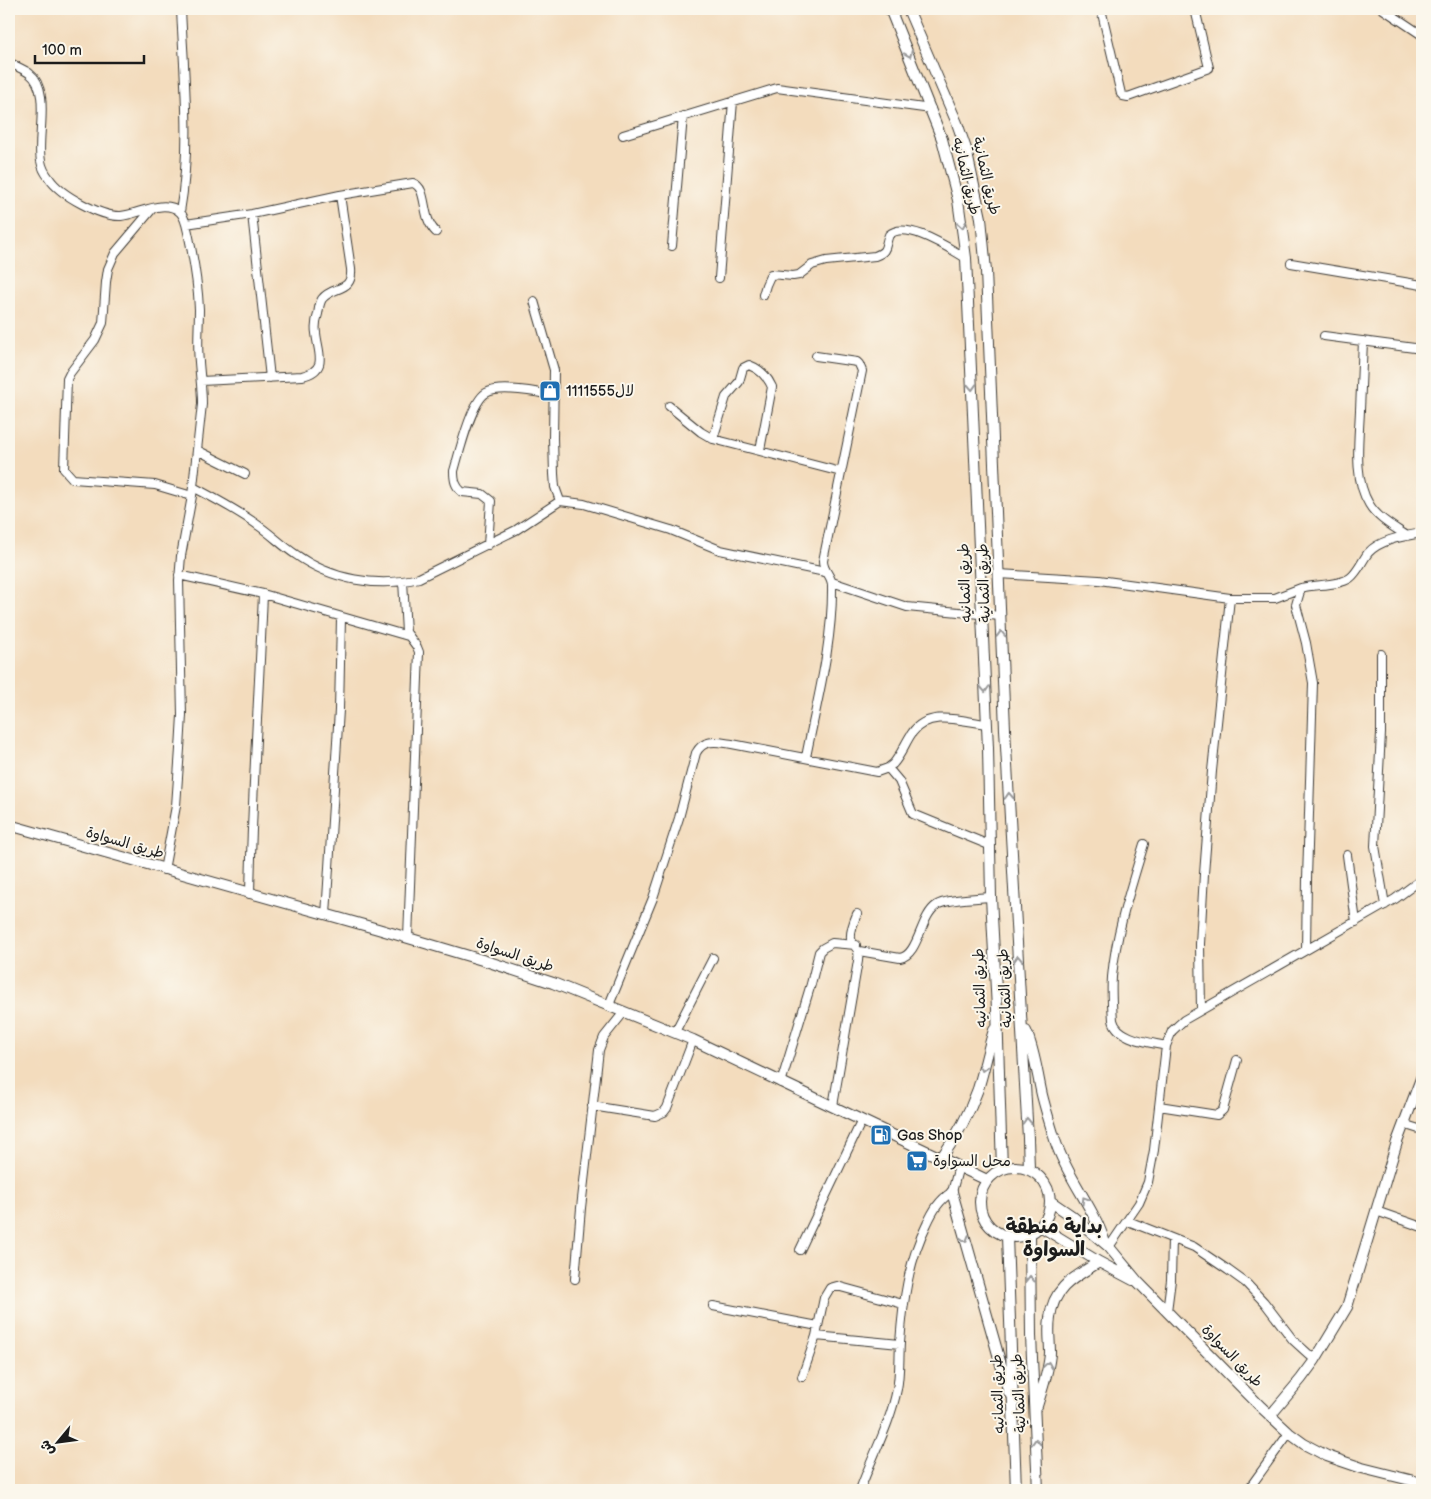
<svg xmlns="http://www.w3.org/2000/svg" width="1431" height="1499" font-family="'Balsamiq Sans','Playpen Sans Arabic',sans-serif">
<rect width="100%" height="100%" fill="#fbf7ec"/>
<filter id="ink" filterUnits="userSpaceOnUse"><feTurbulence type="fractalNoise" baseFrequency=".02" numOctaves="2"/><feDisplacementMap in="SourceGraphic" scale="10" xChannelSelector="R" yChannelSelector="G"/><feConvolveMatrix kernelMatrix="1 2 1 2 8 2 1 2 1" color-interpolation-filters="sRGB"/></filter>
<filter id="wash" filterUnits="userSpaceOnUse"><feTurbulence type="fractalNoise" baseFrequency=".0096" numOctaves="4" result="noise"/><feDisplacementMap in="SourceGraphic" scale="20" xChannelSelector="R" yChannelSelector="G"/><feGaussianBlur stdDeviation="1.12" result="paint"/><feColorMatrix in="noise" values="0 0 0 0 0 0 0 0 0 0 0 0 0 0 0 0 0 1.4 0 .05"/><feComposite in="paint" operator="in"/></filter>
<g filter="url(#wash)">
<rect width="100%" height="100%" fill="#f3dcbd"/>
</g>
<g filter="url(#ink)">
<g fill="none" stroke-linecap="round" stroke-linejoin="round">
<g stroke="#3c3934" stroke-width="10">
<path id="street" d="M1101 9 1121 94 1123 96 1128 97 1209 68 1195 9
M1383 9 1422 35
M9 62C15 66 23 69 29 73 52 90 36 137 41 161 42 167 45 173 49 178 60 195 101 217 121 216 139 214 165 198 180 212 186 218 187 229 189 237 194 261 198 285 199 309 199 326 197 344 199 362 200 376 202 389 202 404L192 496 181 556 179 580 182 715 180 749 176 806 164 870
M623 135 777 88 931 109
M340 195 413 183C429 189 420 217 436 232
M153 208 115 253 108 269 106 282 103 323 95 340 70 373 67 379 64 469 73 479 155 485 192 496
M180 212C192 144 184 78 181 9
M252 214 270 378
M186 224 252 214 340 195 351 269C353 293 333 285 322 299 319 304 319 309 318 314 316 320 315 327 316 333 318 353 329 370 302 376L201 381
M672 246 683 116
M1291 263 1422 285
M719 278 733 101
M763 295 766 285 771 274 793 276 799 275 812 265 826 261 875 256C889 251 884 246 889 235 906 219 950 249 966 258
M534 301 554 370 553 438 554 474 555 487 560 501
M1324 336 1422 349
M1363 341C1362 364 1361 387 1360 410 1359 439 1353 478 1369 504 1377 518 1394 527 1407 536
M669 406 701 432 713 439 841 472
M713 439 726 397 739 382 743 368 749 365C760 369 767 376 772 387L760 450
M197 450 245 474
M193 487C216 499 239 511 259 526 272 535 283 546 295 554 331 580 377 588 419 578L516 530 560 501 584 504 671 530 720 550 825 572
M488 545 491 501 482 494 462 492C455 486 454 480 454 471 459 454 471 402 486 393 499 385 539 392 554 396
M999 574 1099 580 1230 598H1275L1301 588
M179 575 263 594 408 636
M403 581 406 632 417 647 419 652 408 938
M832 582 907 607 1000 616
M1381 654V733L1375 846 1385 905
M806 757C817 701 833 643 832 585 832 576 823 571 823 561L862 371 859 364 857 362 816 356
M888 768 899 781 913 814 989 845
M1422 832V853
M1144 844C1131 887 1116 932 1112 977 1111 991 1112 1006 1113 1020 1117 1039 1149 1042 1166 1046
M1347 855 1356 922
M250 894C252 794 259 694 263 594
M326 915 339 710 341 618
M1306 950 1307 879 1313 683 1306 643 1296 605 1301 588C1314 584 1339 586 1350 578 1358 572 1362 561 1368 553 1380 539 1406 536 1422 533
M859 951 900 958C919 955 920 916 937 905 946 899 979 898 991 897
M609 1005 653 898 679 818 696 753C704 738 718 742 732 744L877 772 888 768 893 764C901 755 905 743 912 733 929 709 961 721 986 724
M1201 1010 1200 944 1204 874 1212 771 1230 598
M675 1032 713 958
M781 1083 811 984 819 952 823 948 832 943 856 945
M592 1106 655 1116 664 1112 667 1108 693 1040
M833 1106 858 961C860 945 854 950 851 939 850 931 854 921 857 914
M1159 1106 1217 1115 1223 1110 1237 1060
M1403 1124 1422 1130
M1376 1211 1422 1227
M1128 1221 1194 1247 1228 1270 1246 1283 1264 1302 1293 1340 1315 1360
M1109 1247 1139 1203 1148 1182 1154 1150 1166 1046 1172 1031 1184 1020 1395 899 1422 879
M800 1250 862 1120
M575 1279 581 1208 599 1050 604 1037 624 1012
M713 1306 818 1326
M1167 1311 1171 1280 1172 1239
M816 1336 900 1344
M802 1377 816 1336 824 1298 830 1288 837 1286 903 1304
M860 1490C872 1456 890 1425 897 1389 900 1374 899 1359 900 1343 903 1302 908 1262 927 1224 933 1211 939 1200 952 1192L959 1166
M1248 1490 1289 1433"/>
</g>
<g stroke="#3c3934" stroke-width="12">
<path id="secondary" d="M890 9 942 139 958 200 966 258 988 748 991 897 997 1009 1002 1169
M908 9 957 123 966 149 981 218 986 271 1005 729 1028 1138 1029 1169
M9 825 378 929 489 962 553 983 693 1040 987 1180
M1026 1031C1035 1052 1037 1073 1042 1095 1046 1111 1051 1127 1056 1143 1068 1179 1094 1207 1105 1243
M942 1157C957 1136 969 1114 978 1089 984 1070 988 1049 994 1030
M980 1202a35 35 0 1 1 70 0a35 35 0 1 1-70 0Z
M952 1192 1009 1393
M1050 1201 1072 1216 1109 1247 1138 1282 1261 1407 1289 1433 1304 1444 1327 1456 1362 1468 1422 1483
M1040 1226 1099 1262 1133 1280
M1030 1233 1031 1336 1038 1490
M1007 1236 1016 1490
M1037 1406C1042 1389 1049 1371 1050 1353 1050 1341 1048 1330 1050 1318 1053 1287 1075 1277 1099 1262
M1270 1416 1301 1379 1315 1360 1347 1307 1397 1142 1422 1076"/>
</g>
<use href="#street" stroke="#fff" stroke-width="8"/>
<use href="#secondary" stroke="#fff" stroke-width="10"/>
</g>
<defs><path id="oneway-chevron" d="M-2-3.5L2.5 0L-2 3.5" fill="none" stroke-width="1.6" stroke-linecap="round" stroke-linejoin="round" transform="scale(1.25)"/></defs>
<g stroke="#999">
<use href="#oneway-chevron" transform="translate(909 54) rotate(67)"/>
<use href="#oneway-chevron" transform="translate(962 225) rotate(81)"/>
<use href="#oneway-chevron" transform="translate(972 387) rotate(87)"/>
<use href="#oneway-chevron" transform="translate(1001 634) rotate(-92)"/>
<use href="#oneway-chevron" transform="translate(985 689) rotate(87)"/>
<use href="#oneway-chevron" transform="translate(1009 796) rotate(-93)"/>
<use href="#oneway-chevron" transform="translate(1018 959) rotate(-93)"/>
<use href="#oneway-chevron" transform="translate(983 1068) rotate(104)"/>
<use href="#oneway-chevron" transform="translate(1027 1121) rotate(-93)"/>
<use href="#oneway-chevron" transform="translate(1085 1200) rotate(-122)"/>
<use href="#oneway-chevron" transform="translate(965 1239) rotate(74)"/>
<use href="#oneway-chevron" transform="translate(1030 1279) rotate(-90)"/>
<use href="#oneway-chevron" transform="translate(1048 1365) rotate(-82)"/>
<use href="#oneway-chevron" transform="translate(1036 1442) rotate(-92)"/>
</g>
</g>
<defs>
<g id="shop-square" transform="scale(1.125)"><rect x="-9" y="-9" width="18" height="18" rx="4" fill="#1f6fb2" stroke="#fbf7ec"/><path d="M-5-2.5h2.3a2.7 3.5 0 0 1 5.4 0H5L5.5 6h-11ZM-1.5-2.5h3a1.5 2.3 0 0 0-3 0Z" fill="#fff"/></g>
<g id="fuel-square" transform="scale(1.125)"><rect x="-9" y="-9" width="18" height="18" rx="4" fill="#1f6fb2" stroke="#fbf7ec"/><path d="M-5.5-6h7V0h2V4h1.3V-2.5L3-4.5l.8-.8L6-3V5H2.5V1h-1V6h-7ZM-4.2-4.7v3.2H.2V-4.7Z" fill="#fff"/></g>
<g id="supermarket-square" transform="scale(1.125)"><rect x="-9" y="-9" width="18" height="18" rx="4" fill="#1f6fb2" stroke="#fbf7ec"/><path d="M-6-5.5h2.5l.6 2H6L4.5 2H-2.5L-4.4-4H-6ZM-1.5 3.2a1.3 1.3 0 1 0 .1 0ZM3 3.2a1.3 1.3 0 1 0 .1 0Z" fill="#fff"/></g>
</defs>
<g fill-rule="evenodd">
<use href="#shop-square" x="550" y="391"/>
<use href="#fuel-square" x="881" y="1135"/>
<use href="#supermarket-square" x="917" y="1161"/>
</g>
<g text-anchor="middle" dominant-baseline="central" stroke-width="4" stroke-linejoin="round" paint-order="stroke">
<g font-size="15" fill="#1c1c1c" stroke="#fbf7ec">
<text transform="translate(966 176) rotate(77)">طريق الثمانيه</text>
<text transform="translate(986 176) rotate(77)">طريق الثمانية</text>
<text transform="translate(965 583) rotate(-92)">طريق الثمانيه</text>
<text transform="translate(984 583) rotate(-92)">طريق الثمانية</text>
<text transform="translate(125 843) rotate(16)">طريق السواوة</text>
<text transform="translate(515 955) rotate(18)">طريق السواوة</text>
<text transform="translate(980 988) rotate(-92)">طريق الثمانيه</text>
<text transform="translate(1005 988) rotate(-93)">طريق الثمانية</text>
<text transform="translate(1232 1356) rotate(46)">طريق السواوة</text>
<text transform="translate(1019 1393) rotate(-93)">طريق الثمانية</text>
<text transform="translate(998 1394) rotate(-92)">طريق الثمانيه</text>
</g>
<g font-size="15" fill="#1c1c1c" stroke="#fbf7ec" text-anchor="start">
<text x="566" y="391">1111555لال</text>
<text x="897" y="1135">Gas Shop</text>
<text x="933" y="1161">محل السواوة</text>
</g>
<g font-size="20" font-weight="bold" fill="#1c1c1c" stroke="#fbf7ec">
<text x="1054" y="1227">بداية منطقة<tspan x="1054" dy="23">السواوة</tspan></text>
</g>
</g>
<rect width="1431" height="1499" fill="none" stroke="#fbf7ec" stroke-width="30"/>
<g transform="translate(58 1442) rotate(241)" stroke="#fbf7ec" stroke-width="4" paint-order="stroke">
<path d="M0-4L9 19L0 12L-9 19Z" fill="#1c1c1c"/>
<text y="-8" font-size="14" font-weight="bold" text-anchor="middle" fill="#1c1c1c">ش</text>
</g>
<path d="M35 55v8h109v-8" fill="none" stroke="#1c1c1c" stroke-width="2.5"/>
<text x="42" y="55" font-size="15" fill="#1c1c1c" stroke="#fbf7ec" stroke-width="4" paint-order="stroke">100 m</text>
</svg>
